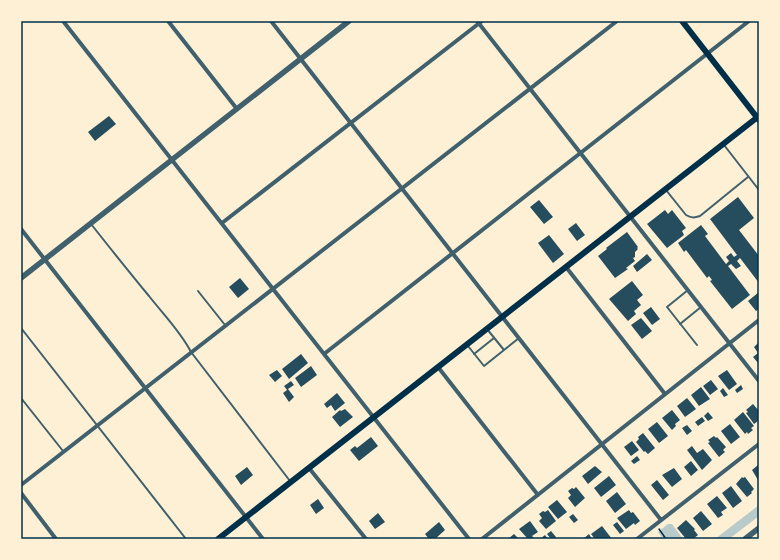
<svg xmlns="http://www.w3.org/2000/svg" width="780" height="560" font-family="'Fira Sans',sans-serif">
<rect width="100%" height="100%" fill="#fdf0d5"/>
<path fill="#b9caca" d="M759 505V516L729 539H715Z
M668 524H672L683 539H663L658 532Z"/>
<path fill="#264d5e" d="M109 116 116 124 95 141 88 132Z
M738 197 754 218 739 230 759 256V283L740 258 737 261 741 266 736 269 731 264 728 266 750 295 732 309 710 281 712 280 709 276 707 278 686 250 684 252 678 243 701 225 708 234 705 236 726 264 729 261 726 257 731 253 734 257 737 255 710 219Z
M539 200 553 217 544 224 530 207Z
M665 210 668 214 672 210 686 228 682 231 684 235 667 248 647 224Z
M576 223 585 235 577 241 568 229Z
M627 232 638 247 637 248 638 249 635 252V257L633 258 635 261 626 268 628 269 615 278 598 256 607 249 606 248Z
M549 235 564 254 553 263 538 243Z
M647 254 652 260 637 272 633 266Z
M240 278 249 289 238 298 229 287Z
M632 281 643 295 637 300 641 305 634 311 636 314 628 321 609 299Z
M759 292V309L756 311 748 301Z
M651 307 660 319 652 325 643 313Z
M641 318 652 331 642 339 631 325Z
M759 342V362L758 363 753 357 758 353 754 347Z
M301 354 308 363 289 379 282 369Z
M311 366 317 375 301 387 295 378Z
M277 370 282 376 275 382 269 375Z
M727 370 737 384 729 390 718 376Z
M711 380 718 389 710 395 703 386Z
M291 381 294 385 288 389 294 397 289 402 283 393 287 390 284 386Z
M741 385 743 389 737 393 735 390Z
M701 387 710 399 699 406 691 395Z
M723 388 728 395 724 397 720 391Z
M337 393 345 403 335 411 331 405 327 408 324 404Z
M687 398 696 409 685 417 677 406Z
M753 404 759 411V423L758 421 754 424 746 413 748 412 746 410Z
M345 409 353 417 340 427 332 417 340 410 341 411Z
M672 410 680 420 675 424 676 426 672 430 662 418Z
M708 412 713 418 708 421 704 416Z
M743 412 754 426 751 428 753 430 748 434 747 432 745 434 734 420Z
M702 417 705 421 698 426 695 422Z
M657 422 668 436 659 443 648 429Z
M730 424 740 437 731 444 721 431Z
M687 425 692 431 687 435 682 428Z
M643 433 655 448 648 454 645 451 644 452 636 442 639 439 638 437Z
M714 436 716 438 717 437 726 447 723 450 725 452 719 457 708 443 710 442 708 440Z
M371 437 378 446 359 461 350 450 355 446 357 448Z
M632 441 639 450 631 456 624 447Z
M692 446 697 453 703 449 712 460 702 470 687 450Z
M637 456 640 460 634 464 631 461Z
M691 461 698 470 691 476 684 467Z
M758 465 759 466 758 480 752 470Z
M595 466 602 472 588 484 582 476Z
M247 467 253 475 241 485 235 476Z
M674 468 682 479 672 487 662 475Z
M609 476 616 485 601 497 594 488Z
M742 477 743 478 745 477 754 489 751 492 752 493 747 497 736 484Z
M657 480 669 495 663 500 651 485Z
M731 486 742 501 733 508 722 493Z
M576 487 585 498 575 507 568 498 571 495 568 491 572 488 574 489Z
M617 492 626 504 615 513 606 501Z
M717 496 727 508 721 512 723 515 718 518 707 504Z
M318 499 324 508 316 514 310 505Z
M557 500 567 512 558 519 548 507Z
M548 510 556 521 546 529 539 521 542 518 539 514 543 511 545 512Z
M629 510 631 513 633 512 640 521 635 525 634 523 626 529 617 518Z
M701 511 712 524 703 531 693 518Z
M378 513 385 522 375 529 369 521Z
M573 514 578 520 574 523 569 517Z
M686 520 695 529 694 530 698 535 693 539H686L677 528Z
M530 521 538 532 532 536 534 538 532 539H528L519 529Z
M439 522 445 530 435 539H429L425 534Z
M617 522 624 531 620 534 613 525Z
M602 526 612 539H595L591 534Z
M551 531 556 537 554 539H551L547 534Z
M514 534 519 539H508Z
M589 534 592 539H583Z
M545 535 548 539H540Z"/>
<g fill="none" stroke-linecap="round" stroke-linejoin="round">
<path stroke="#003049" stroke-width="1.5" d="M659 529 666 539"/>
<path stroke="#3f606c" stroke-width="2" d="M724 145 759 190
M666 190 686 215C691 218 694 218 700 216L748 177
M91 224C110 248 129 272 149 296 163 314 181 332 191 352L290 481
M688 290 667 307 697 345
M198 291 225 325
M680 324 701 307
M21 328 186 539
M487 329 504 350
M468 346 484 366 519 338
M474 354 494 338
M21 398 63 451"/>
<path stroke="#3f606c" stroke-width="4" d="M63 21 469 539
M168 21 237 109
M271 21 661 520
M477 21 759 381
M222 223 482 21
M21 229 263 539
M566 267 665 394
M324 354 749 21
M438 367 538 495
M309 468 366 539
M21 485 617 21
M21 493 56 539
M482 539 759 320
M637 539 759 444"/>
<path stroke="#3f606c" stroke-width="5.5" d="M21 278 349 21
M745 539 759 528"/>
<path stroke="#003049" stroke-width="6" d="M682 21 759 120
M218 539 759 116"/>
</g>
<rect width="780" height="560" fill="none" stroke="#fdf0d5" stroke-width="44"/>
<rect x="22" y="22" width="736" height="516" fill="none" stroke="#003049" stroke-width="1.5"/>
</svg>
